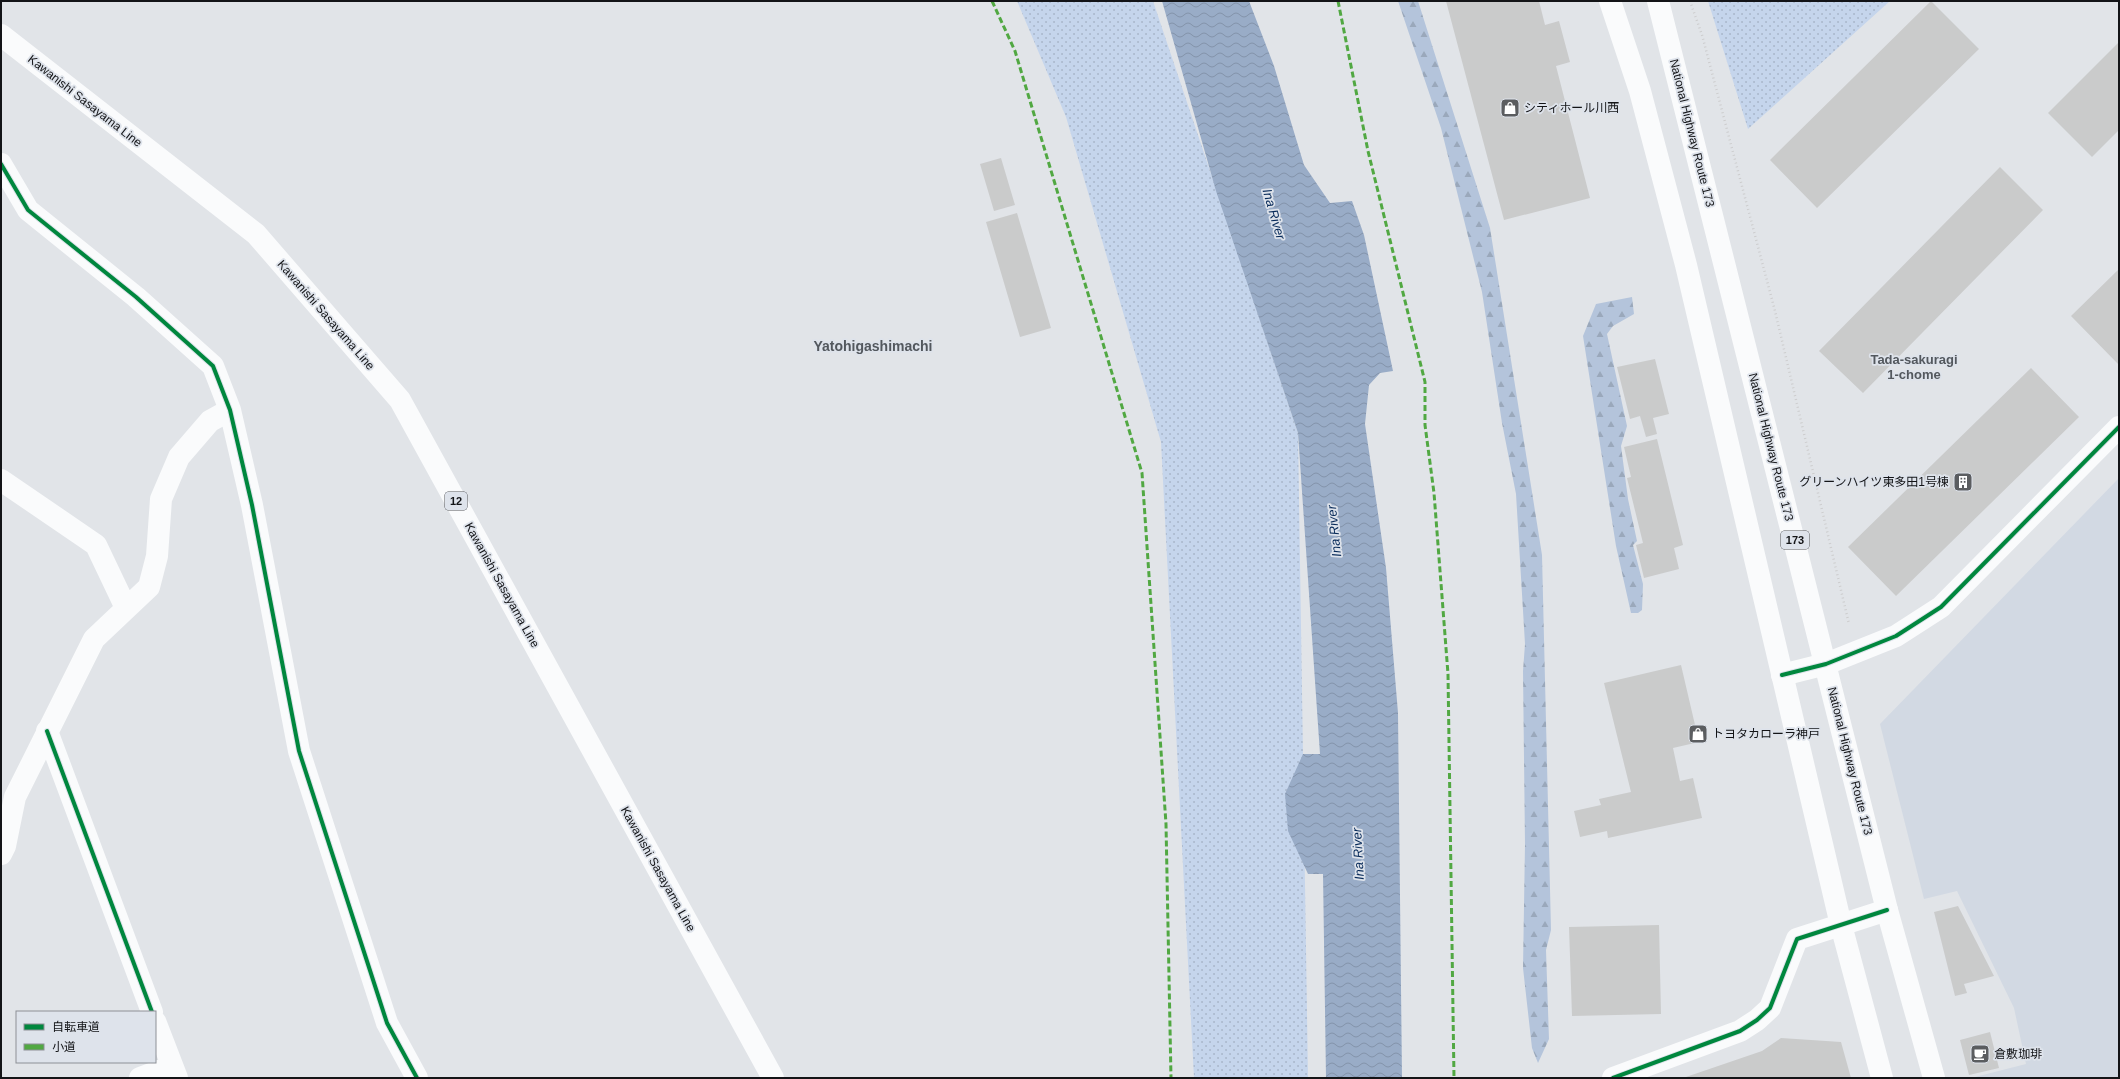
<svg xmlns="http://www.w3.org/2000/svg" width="2120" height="1079" font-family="Arial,'Noto Sans JP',sans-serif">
<defs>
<pattern id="green-dots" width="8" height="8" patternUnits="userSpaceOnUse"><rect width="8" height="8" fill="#c5d5ec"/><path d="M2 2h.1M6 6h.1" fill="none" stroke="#a8b6ca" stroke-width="1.8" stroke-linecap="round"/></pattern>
<pattern id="forest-firs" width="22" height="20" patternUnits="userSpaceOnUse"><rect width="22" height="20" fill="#b4c4db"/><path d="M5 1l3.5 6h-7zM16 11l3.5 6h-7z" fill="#9aa8bb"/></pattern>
<pattern id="water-waves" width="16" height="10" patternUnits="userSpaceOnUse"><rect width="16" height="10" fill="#99acc7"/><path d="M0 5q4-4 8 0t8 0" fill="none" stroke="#8393aa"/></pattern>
</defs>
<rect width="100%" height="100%" fill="#e1e4e8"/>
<path fill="#d2d9e3" d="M2119 478V1078H1971L2026 1064 2014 1008 1957 891 1924 899 1880 724Z"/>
<path fill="url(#green-dots)" d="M1017 1H1153L1298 433 1308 1078H1194L1161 442 1066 117Z
M1708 1H1890L1748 129Z"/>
<path fill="url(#forest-firs)" d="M1398 1H1418L1490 228 1542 555 1551 930 1546 950 1549 1039 1538 1063 1532 1048 1523 968 1525 844 1523 671 1525 644 1516 494 1502 423 1482 292 1441 128Z
M1632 297 1634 314 1613 326 1607 334 1627 426 1621 446 1628 499 1637 541 1633 545 1643 584 1642 610 1638 613H1631L1616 546 1583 336 1596 304Z"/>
<path fill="url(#water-waves)" d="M1162 1H1249L1274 66 1304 165 1330 203 1352 201 1364 235 1393 371 1380 373 1369 385 1365 424 1386 568 1398 713 1402 1078H1326L1323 874H1308L1288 831 1285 794 1303 754H1320L1298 433 1216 191Z"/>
<path fill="#cacbcb" d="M1446 1H1539L1545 25 1559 21 1570 62 1556 66 1590 198 1504 220Z
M1931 1 1979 49 1817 208 1770 160Z
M2119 42V130L2092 157 2048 113Z
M1001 158 1015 205 994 211 980 164Z
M2000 167 2043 210 1863 393 1819 351Z
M1017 213 1051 328 1020 337 986 222Z
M2119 269V365L2071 316Z
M1655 359 1669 414 1653 418 1657 434 1646 437 1640 416 1630 419 1617 367Z
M2031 368 2079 417 1896 596 1848 547Z
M1657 439 1683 545 1674 548 1679 569 1644 578 1636 545 1643 543 1627 478 1631 477 1624 447Z
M1681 665 1699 742 1673 748 1680 781 1693 778 1702 818 1608 838 1607 831 1580 837 1574 811 1601 805 1599 799 1631 792 1604 683Z
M1958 906 1994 976 1964 984 1967 993 1955 996 1934 912Z
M1659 925 1661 1014 1572 1016 1569 927Z
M1990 1032 1999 1068 1969 1075 1960 1040Z
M1781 1038 1841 1042 1851 1078H1683L1762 1051Z"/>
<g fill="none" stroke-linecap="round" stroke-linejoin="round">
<path stroke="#cdcdce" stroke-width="2.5" stroke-dasharray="1 3" stroke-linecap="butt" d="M1690 1 1702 35 1775 311 1849 624"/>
<path stroke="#fafbfc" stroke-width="22" d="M1 164 28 210 136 297 213 366 230 410 252 505 299 751 387 1023 417 1078
M1 480 96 545 126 608
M1782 675 1826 664 1896 636 1941 607 2119 427
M47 731 152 1012
M1 854 5 846 15 797 94 639 149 587 157 556 161 499 179 457 210 421 230 410
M155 1021 177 1078
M140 1078 172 1066
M1613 1078 1740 1031 1757 1020 1770 1008 1797 939 1887 910"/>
<path stroke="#fafbfc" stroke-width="22" d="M1 35 256 234 400 400 773 1078"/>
<path stroke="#fafbfc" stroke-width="22" d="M1610 1 1640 91 1686 265 1841 925 1882 1078
M1658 1 1887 910 1934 1078"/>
<path stroke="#51a842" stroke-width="3" stroke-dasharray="6 3" stroke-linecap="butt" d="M992 1 1015 51 1142 473 1166 824 1171 1078
M1338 1 1368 151 1425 382V425L1434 493 1448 674 1454 1078"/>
<g stroke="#dee3eb" stroke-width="6">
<path id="cycleway" d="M1 164 28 210 136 297 213 366 230 410 252 505 299 751 387 1023 417 1078
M1782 675 1826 664 1896 636 1941 607 2119 427
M47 731 152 1012
M1613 1078 1740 1031 1757 1020 1770 1008 1797 939 1887 910"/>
</g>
<use href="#cycleway" stroke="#00873e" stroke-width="4"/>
</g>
<defs>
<g id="shop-square" transform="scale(1)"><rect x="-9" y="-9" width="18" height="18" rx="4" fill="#5b5d60" stroke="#dee3eb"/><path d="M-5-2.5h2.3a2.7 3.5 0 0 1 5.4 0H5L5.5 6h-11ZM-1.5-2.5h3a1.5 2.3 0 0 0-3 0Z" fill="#fff"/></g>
<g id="building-square" transform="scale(1)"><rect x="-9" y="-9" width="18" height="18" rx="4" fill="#5b5d60" stroke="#dee3eb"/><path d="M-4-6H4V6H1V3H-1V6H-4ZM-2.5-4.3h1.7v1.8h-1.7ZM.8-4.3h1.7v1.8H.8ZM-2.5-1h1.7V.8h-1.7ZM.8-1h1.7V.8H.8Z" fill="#fff"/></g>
<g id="cafe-square" transform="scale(1)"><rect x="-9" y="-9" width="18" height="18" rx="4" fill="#5b5d60" stroke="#dee3eb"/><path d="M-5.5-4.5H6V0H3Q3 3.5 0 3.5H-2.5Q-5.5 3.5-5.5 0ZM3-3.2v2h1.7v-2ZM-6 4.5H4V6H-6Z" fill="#fff"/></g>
</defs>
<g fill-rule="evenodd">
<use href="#shop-square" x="1510" y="108"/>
<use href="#building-square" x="1963" y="482"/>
<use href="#shop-square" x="1698" y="734"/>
<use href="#cafe-square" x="1980" y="1054"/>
</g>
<g text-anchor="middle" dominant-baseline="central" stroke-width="3.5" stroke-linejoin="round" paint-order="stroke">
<g fill="#dee3eb" stroke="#505257" stroke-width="1">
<rect x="445" y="492" width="22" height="18" rx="3"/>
<rect x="1781" y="531" width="28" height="18" rx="3"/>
</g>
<g font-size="11" font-weight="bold" fill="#131417">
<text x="456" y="501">12</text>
<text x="1795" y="540">173</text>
</g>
<g font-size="12" fill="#131417" stroke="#dee3eb">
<text transform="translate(85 101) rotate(38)">Kawanishi Sasayama Line</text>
<text transform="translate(1692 133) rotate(76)">National Highway Route 173</text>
<text transform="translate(326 315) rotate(49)">Kawanishi Sasayama Line</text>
<text transform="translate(1771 447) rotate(76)">National Highway Route 173</text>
<text transform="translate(502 585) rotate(61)">Kawanishi Sasayama Line</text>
<text transform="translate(1850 761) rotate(76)">National Highway Route 173</text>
<text transform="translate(658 869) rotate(61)">Kawanishi Sasayama Line</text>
</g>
<g font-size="12" fill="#131417" stroke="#dee3eb" text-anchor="start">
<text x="1524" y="108">シティホール川西</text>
<text x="1949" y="482" text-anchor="end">グリーンハイツ東多田1号棟</text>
<text x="1712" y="734">トヨタカローラ神戸</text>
<text x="1994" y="1054">倉敷珈琲</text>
</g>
<g font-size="13" font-style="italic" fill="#062958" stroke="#dee3eb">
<text transform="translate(1274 214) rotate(74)">Ina River</text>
<text transform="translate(1334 531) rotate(-96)">Ina River</text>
<text transform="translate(1358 854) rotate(-93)">Ina River</text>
</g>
<g font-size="13" font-weight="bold" fill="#53585e" stroke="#dee3eb">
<text x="1914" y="359">Tada-sakuragi<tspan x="1914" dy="15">1-chome</tspan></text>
</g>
<g font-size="14" font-weight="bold" fill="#53585e" stroke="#dee3eb">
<text x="873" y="346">Yatohigashimachi</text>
</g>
</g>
<rect width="2120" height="1079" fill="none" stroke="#131417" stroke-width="4"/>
<rect x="16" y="1011" width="140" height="52" fill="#dee3eb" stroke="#8d9096"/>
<rect x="24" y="1024" width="20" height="6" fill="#00873e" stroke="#8d9096"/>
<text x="52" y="1031" font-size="12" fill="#131417">自転車道</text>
<rect x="24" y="1044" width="20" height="6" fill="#51a842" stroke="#8d9096"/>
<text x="52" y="1051" font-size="12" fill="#131417">小道</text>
</svg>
